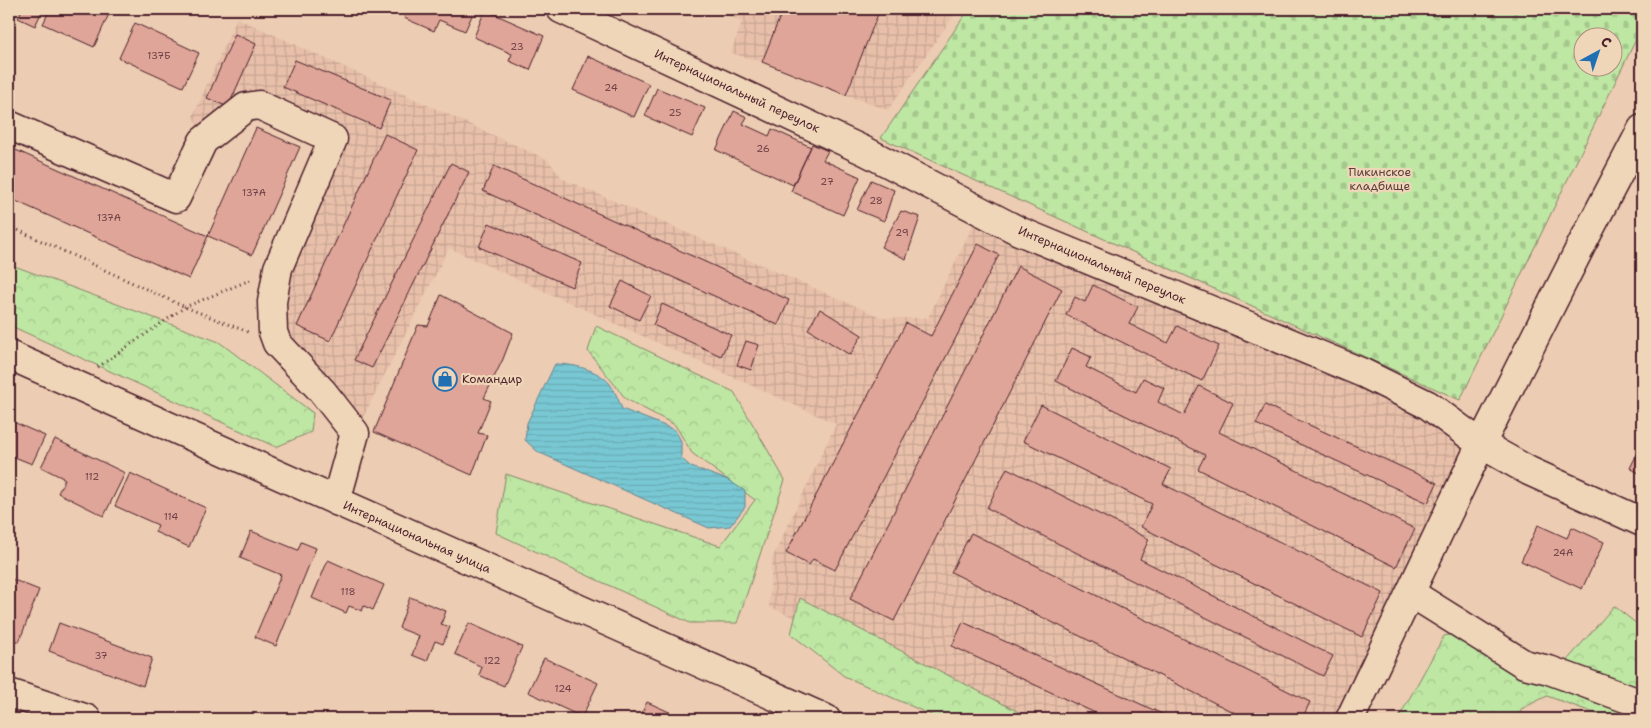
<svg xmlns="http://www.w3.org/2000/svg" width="1651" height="728" font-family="'Shantell Sans',sans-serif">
<defs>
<pattern id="industrial-grid" width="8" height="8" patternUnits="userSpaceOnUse" patternTransform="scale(1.25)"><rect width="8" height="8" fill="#e8c0aa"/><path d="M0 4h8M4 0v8" fill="none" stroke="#c8a592"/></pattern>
<pattern id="forest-crowns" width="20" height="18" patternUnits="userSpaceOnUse" patternTransform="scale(1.25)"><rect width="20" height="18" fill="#bee7a3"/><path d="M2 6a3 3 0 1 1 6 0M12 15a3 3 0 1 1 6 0" fill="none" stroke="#a5c68c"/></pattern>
<pattern id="cemetery-stones" width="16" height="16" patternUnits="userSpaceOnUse" patternTransform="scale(1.25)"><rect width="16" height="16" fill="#bee7a3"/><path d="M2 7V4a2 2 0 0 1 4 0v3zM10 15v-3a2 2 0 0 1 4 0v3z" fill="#a5c68c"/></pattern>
<pattern id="water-rules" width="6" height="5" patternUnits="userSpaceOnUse" patternTransform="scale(1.25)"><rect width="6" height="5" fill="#78c8d3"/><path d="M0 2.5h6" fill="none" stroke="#69abb5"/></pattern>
</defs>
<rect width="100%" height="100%" fill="#ecccb2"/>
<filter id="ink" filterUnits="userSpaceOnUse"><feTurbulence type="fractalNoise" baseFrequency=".02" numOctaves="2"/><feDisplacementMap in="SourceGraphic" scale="10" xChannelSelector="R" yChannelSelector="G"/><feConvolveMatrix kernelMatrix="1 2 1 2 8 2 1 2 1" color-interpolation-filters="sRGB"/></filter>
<g filter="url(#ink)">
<path fill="url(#industrial-grid)" d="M711 9H958L888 110 846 95 762 62 731 53 742 21Z
M237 18 548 160 563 179 883 318H928L980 211 1153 287 1481 444 1350 719H1035L769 607 772 559 836 424 449 248 355 433 277 343 272 302 332 139 259 105 203 141 193 116Z"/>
<path fill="url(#forest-crowns)" stroke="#848367" d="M9 264 219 342 313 413 311 432 276 447 9 325Z
M596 326 734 392 785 480 737 623H690L496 533 506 474 720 546 755 500 692 453 675 425 626 399 588 351Z
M800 598 1032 719H940L844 676 791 634Z
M1614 606 1642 628V719H1611L1547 696 1521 709 1520 719H1398L1444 636 1480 629 1564 664Z"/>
<path fill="url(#cemetery-stones)" stroke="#848367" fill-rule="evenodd" d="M969 9H1642V27L1460 400 881 138ZM1584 38H1614V68H1584Z"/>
<path fill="url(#water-rules)" stroke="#668490" d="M555 364C572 364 598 369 610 384 615 391 619 401 622 409L675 430 681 441V458L691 467 728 480 745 491V507L730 526 709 528 538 452 525 440 527 423Z"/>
<path fill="#dea598" stroke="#4a1f2b" d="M15 9H43L35 26 18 18 21 12Z
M50 9H97L109 14 94 47 43 24Z
M408 9H475L465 31 439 20 434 31 404 18Z
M783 9H880L846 95 762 62Z
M485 10 544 36 530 70 509 61 512 54 474 37Z
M135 23 199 53 183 87 119 58Z
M235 34 256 44 228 107 207 98Z
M588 56 649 84 634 117 573 90Z
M295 60 391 100 379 128 283 87Z
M657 88 705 108 692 137 645 116Z
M734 111 747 117 743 124 769 136 772 129 811 147 793 185 716 150Z
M256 128 300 147 252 255 208 236Z
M385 134 418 150 330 341 297 326Z
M812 144 828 151 823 160 860 177 843 215 791 191Z
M9 147 208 236 189 279 9 198Z
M451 163 469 172 372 368 354 360Z
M494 166 789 300 778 325 483 191Z
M871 180 894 190 884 221 857 210Z
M901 211 920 217 906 259 881 247Z
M489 223 582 263 572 287 479 247Z
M978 244 999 255 835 570 813 559 809 565 786 553 906 323 931 336Z
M1018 266 1062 289 894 621 850 599Z
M622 281 651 296 639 320 610 306Z
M1093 285 1138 307 1129 324 1168 343 1177 326 1219 346 1202 381 1066 315 1075 297 1085 302Z
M441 295 513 333 503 359 484 398 491 401 478 433 487 435 472 475 374 432 418 325 428 326Z
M662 304 731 335 721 356 653 325Z
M820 309 862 335 850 355 808 329Z
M746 341 759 345 751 370 737 365Z
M1072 348 1091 357 1086 367 1136 392 1143 378 1164 388 1158 402 1184 415 1199 386 1233 403 1219 432 1415 529 1396 567 1198 469 1205 455 1056 381Z
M1041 405 1171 469 1163 484 1383 593 1362 637 1141 527 1152 504 1023 441Z
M1265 405 1437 483 1428 503 1256 424Z
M9 420 45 436 32 464 12 456 9 464Z
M55 439 125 473 104 516 58 493 65 479 41 467Z
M1642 444V475L1630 468Z
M1007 468 1149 539 1140 559 1333 656 1323 676 987 508Z
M130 473 206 508 189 547 155 532 158 525 115 506Z
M1538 525 1567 538 1572 527 1604 542 1582 589 1521 561Z
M251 531 298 550 301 542 316 548 276 646 255 637 281 575 240 558Z
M971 533 1310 702 1302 719H1247L951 572Z
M328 560 384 585 373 610 364 606 362 611 349 606 346 613 312 598Z
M9 578 39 590 19 642 9 637Z
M410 597 446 611 441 624 450 627 443 644 435 641 427 661 412 655 419 636 399 628Z
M963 622 1173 719H1108L952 646Z
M59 623 152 658 143 686 49 651Z
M469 623 522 647 504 686 479 675 482 667 455 654Z
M544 658 598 683 582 717 528 692Z
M647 702 685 719H639Z"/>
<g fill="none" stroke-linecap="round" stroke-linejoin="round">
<g stroke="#4a1f2b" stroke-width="31">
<path id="minor" d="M561 9 867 152 1019 231 1363 373 1428 405 1481 444 1529 471 1642 522
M9 125 176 198 203 141 246 107 259 105 333 139 278 268 272 302 273 332 277 343 322 391 355 433 336 501
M1411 593 1524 664 1549 670 1642 704
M9 693 87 719
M1350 719 1481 444 1582 244 1642 129"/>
</g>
<g stroke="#4a1f2b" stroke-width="31">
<path id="major" d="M9 355 826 719"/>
</g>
<path stroke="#4a1f2b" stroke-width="3" stroke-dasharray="1 4" stroke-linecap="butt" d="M9 226 185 307 248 332
M98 367 185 307 250 280"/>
<use href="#minor" stroke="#f0d6b8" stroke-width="28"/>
<use href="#major" stroke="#f0d6b8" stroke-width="28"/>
</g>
</g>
<defs>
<g id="shop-ring" transform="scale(1.25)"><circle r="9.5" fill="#f0d6b8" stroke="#1f6fb2" stroke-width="1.5"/><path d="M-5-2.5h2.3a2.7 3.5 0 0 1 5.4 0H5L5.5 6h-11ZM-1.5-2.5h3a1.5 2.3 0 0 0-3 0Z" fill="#1f6fb2"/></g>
</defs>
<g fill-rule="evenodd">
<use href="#shop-ring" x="445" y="379"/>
</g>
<g text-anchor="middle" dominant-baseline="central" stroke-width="4.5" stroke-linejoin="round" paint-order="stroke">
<g font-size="10" fill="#6f4046">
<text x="517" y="46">23</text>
<text x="159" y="55">137Б</text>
<text x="611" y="87">24</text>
<text x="675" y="112">25</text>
<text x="763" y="148">26</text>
<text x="827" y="181">27</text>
<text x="254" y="192">137А</text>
<text x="876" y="200">28</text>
<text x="109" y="217">137А</text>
<text x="902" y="232">29</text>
<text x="92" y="476">112</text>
<text x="171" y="516">114</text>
<text x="1563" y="552">24А</text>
<text x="348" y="591">118</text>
<text x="101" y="655">37</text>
<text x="492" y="660">122</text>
<text x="563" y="688">124</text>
</g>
<g font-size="12" fill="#4a1f2b" stroke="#f0d6b8">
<text transform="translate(737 91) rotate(25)">Интернациональный переулок</text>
<text transform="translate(1102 265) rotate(23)">Интернациональный переулок</text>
<text transform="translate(417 537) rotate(24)">Интернациональная улица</text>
</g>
<g font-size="12" fill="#5b3d3d" stroke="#f0d6b8">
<text x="1380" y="172">Пикинское<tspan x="1380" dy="14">кладбище</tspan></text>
</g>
<g font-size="12" fill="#4a1f2b" stroke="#f0d6b8" text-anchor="start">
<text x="462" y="379">Командир</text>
</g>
</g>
<rect width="1651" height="728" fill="none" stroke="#f0d6b8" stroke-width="30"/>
<rect x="15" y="15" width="1621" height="698" fill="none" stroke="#4a1f2b" stroke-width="2" filter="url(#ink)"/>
<g transform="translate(1598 52) rotate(40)"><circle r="24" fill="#f0d6b8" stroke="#ae8d80"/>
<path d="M0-4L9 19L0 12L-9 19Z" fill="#1f6fb2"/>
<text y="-8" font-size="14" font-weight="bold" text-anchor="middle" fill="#4a1f2b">С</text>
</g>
</svg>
